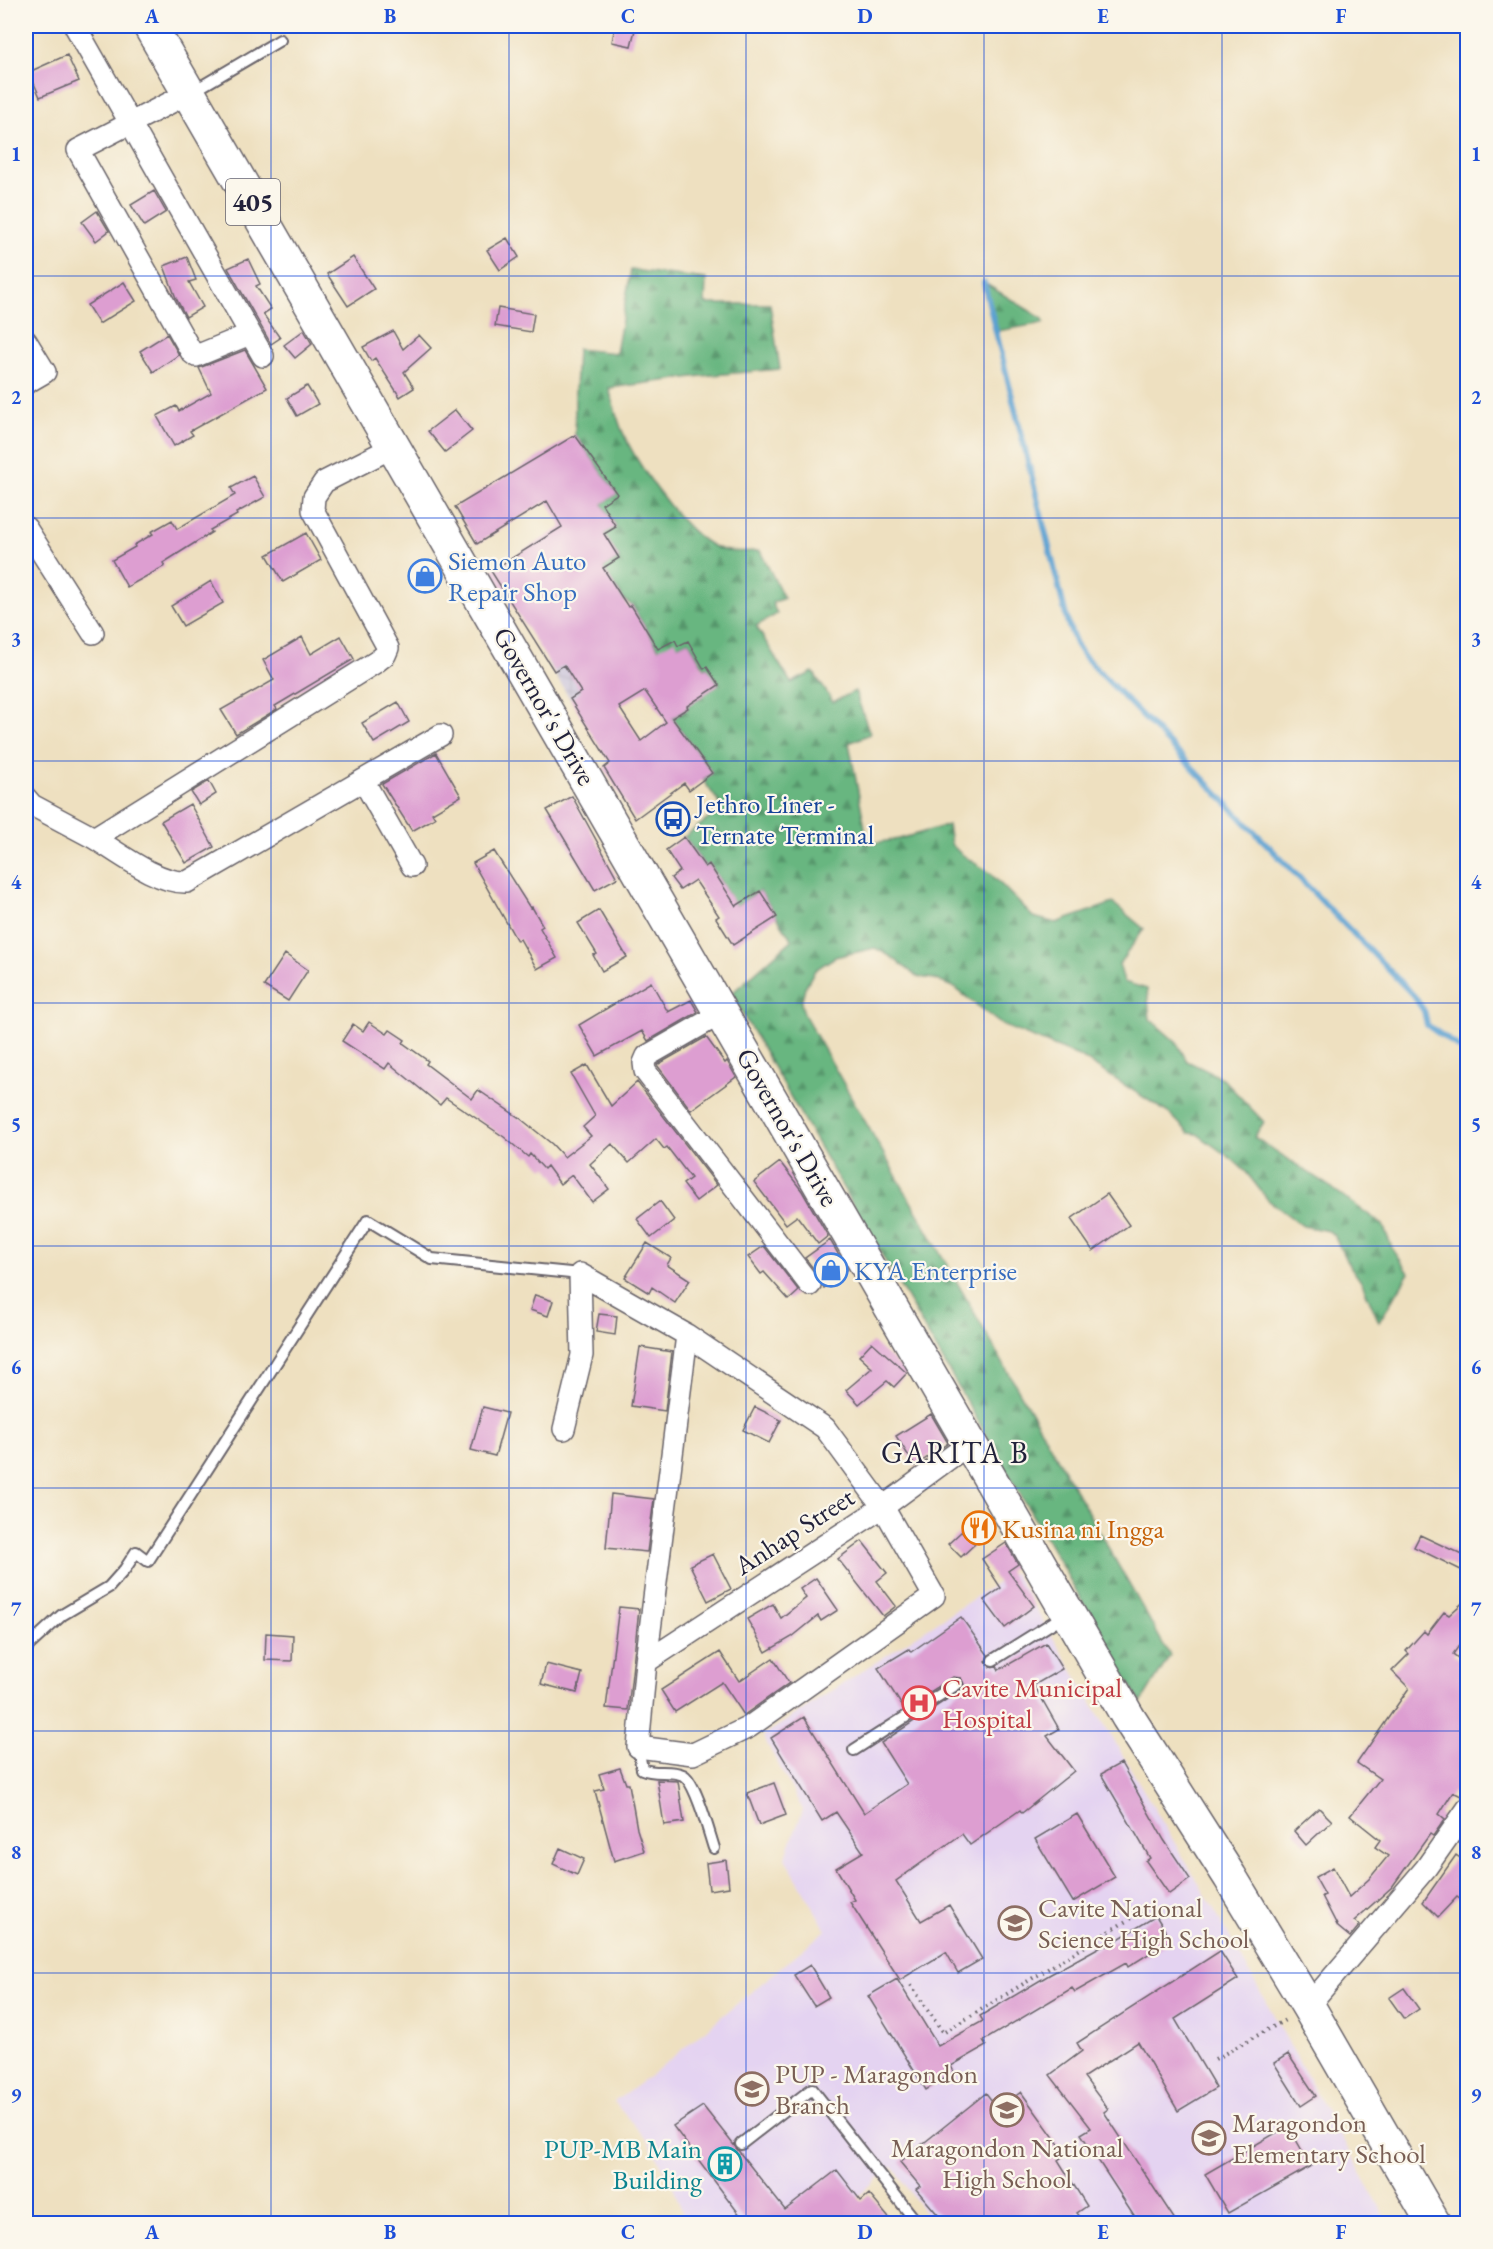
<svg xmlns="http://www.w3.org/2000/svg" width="1493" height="2249" font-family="'EB Garamond',serif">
<defs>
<pattern id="industrial-grid" width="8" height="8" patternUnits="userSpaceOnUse" patternTransform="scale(1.5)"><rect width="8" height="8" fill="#c6c0d9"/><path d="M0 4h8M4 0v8" fill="none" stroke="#aaa5bb"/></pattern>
<pattern id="forest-firs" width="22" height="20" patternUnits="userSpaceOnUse" patternTransform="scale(1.5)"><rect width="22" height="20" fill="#68b680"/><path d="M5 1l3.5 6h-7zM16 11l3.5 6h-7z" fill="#55946a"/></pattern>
</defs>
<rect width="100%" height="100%" fill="#fbf7ec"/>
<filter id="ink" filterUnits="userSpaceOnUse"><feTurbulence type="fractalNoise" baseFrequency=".0167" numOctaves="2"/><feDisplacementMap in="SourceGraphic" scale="12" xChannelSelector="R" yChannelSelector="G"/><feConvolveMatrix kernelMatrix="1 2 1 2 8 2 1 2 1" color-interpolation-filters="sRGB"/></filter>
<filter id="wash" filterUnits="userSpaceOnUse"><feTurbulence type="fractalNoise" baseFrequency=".008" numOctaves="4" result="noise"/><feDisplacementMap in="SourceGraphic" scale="24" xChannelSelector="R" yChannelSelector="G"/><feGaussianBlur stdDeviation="1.35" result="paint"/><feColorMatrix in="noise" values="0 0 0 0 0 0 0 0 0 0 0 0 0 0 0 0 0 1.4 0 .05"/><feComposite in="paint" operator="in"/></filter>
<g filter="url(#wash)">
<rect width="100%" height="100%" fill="#eee0c0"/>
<path fill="#e4d3f1" d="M1014 1572 1218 1916 1389 2223H931L893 2166 825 2223H686L672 2183 647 2140 614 2102 650 2076 826 1930 785 1858 803 1810 763 1736Z"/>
<path fill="url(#industrial-grid)" d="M588 637 611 674 570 699 547 662Z"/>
<path fill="url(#forest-firs)" stroke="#456c5e" stroke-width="1.5" d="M631 270 706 279 705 304H770L780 369 701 376 609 388C612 402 616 415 621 428 634 460 683 533 715 547 729 554 745 551 760 551L784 598 772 603 777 614 756 626 791 683 813 672 833 702 855 691 870 734 849 743 868 844 899 839 948 825 951 844 960 853 991 874 1033 917 1056 923 1113 903 1144 929 1119 964 1124 982 1147 989 1150 1019 1177 1043 1187 1061 1222 1078 1264 1122 1254 1137 1329 1186 1383 1225 1392 1248 1409 1273 1379 1322 1362 1283 1346 1260 1335 1237 1329 1231 1303 1226 1296 1221 1268 1200 1246 1172 1233 1160 1197 1134 1189 1133 1170 1114 1081 1057 1002 1025 955 988 935 979 918 977 890 956 875 948 835 957 815 970 805 987 801 1003 804 1014 1170 1656 1141 1703 731 994 792 940 760 891 736 906 710 865 705 867 684 837 723 808 703 780 712 773 672 718 688 708 687 706 718 685 707 667 705 668 688 641 678 646 659 649 631 605 622 598 603 568 619 558 604 534 616 526 602 504 617 494 575 435V392L577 349 616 353Z
M986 284 1043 319 1044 323 998 331Z"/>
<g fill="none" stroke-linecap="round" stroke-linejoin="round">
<path stroke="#5ca1d1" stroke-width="6" d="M984 283 1068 624 1076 644 1083 655 1414 996 1424 1011 1427 1025 1468 1054"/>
</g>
<g id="blocks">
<path fill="#dd9ed1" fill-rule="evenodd" d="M615 26H636L631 46 612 42Z
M67 55 79 81 40 97 29 72Z
M154 191 166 212 144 226 131 205Z
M97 211 109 231 96 241 82 222Z
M507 238 519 257 500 270 487 250Z
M187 257 196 280 189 282 203 307 186 317 176 298 164 266Z
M353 257 374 289 348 306 327 274Z
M248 259 260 284 256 286 271 309 263 314 280 338 271 344 228 268Z
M124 282 136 301 99 324 87 305Z
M498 308 534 314 531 332 495 326Z
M304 330 312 344 295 358 284 345Z
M393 331 403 349 419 335 431 348 404 372 414 388 400 397 375 358 371 361 363 347Z
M167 334 179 355 153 372 140 351Z
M245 350 267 388 190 431 193 435 174 446 157 416 176 406 179 411 211 393 199 368Z
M307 386 318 404 297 416 287 398Z
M455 410 472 431 445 452 428 431Z
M575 435 617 494 602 504 616 527 604 534 619 558 603 568 628 607 631 605 658 649 675 640 678 646 688 641 704 669 707 667 719 685 687 706 688 708 672 718 712 773 689 790 684 783 635 819 604 768 610 763 570 699 581 692 564 665 554 671 491 571 562 527 547 501 477 544 455 507ZM645 691 666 722 641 741 619 707Z
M253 476 265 497 236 513 237 515 210 530 212 532 163 563 165 566 127 587 112 560 135 547 134 545 153 534 151 532 172 520 177 529 235 495 231 488Z
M306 533 321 560 283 582 267 555Z
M211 581 223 603 183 626 171 606Z
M341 636 354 659 275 706 277 709 236 734 221 710 274 680 263 660 302 637 311 654Z
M398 702 409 722 374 743 362 723Z
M436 753 461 796 432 813 435 818 412 831 382 784Z
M209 781 216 794 199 805 191 792Z
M572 796 617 878 595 890 547 810Z
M190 804 214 847 186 863 161 821Z
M684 837 705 867 709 864 736 906 760 891 777 917 733 945 716 918 719 916 695 880 680 890 671 878 680 871 666 850Z
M494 851 530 908 532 907 543 926 540 928 557 958 537 969 520 939 517 941 473 863Z
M599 910 627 957 602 971 593 955 597 954 578 923Z
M285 954 308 970 288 1001 264 986Z
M651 982 668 1012 691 1000 698 1012 648 1041 642 1031 597 1056 579 1025Z
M369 1022 387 1034 390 1030 405 1040 403 1043 428 1061 426 1064 472 1099 478 1090 521 1119 552 1144 564 1157 591 1136 583 1127 595 1116 571 1074 587 1065 611 1106 637 1082 717 1185 696 1201 683 1184 691 1178 667 1147 664 1149 656 1139 629 1163 612 1144 590 1164 609 1189 592 1202 572 1175 560 1184 547 1166 544 1169 530 1154 528 1157 504 1137 446 1098 440 1105 389 1063 385 1069 342 1041 353 1024 363 1031Z
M706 1037 725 1063 727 1061 736 1077 691 1110 657 1065Z
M780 1162 802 1191 828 1236 818 1244 797 1216 786 1224 754 1182Z
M1107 1194 1129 1225 1093 1251 1071 1219Z
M660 1201 674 1220 651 1238 637 1219Z
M830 1240 847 1269 824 1288 820 1277 805 1258Z
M647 1243 671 1258 667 1265 690 1280 675 1303 652 1287 649 1293 625 1278Z
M764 1246 799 1291 789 1300 764 1272 761 1274 748 1257Z
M535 1295 553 1301 548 1316 530 1310Z
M599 1314 617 1316 615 1335 596 1332Z
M872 1342 907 1373 894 1387 887 1381 859 1404 846 1390 872 1368 859 1356Z
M640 1347 672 1352 665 1411 631 1406Z
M483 1407 507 1413 495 1456 471 1450Z
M755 1407 781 1420 769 1443 743 1430Z
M931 1414 948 1443 915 1466 896 1436Z
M611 1494 654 1499 647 1552 606 1548Z
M962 1531 975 1544 961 1557 948 1544Z
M1420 1535 1467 1557V1573L1414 1547Z
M862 1541 887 1573 877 1581 896 1606 883 1616 838 1559Z
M1006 1543 1018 1564 1008 1571 1034 1606 1005 1628 984 1600 1001 1588 982 1559Z
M713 1554 731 1589 708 1601 690 1565Z
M816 1578 838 1610 821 1621 818 1616 792 1637 766 1652 747 1619 773 1604 781 1618 806 1598 800 1589Z
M1467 1599V1635L1453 1654 1467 1665V1796L1463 1797 1453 1792 1439 1814 1445 1819 1433 1836 1430 1834 1392 1887 1354 1921 1360 1925 1350 1937 1338 1927 1322 1896 1325 1895 1315 1877 1333 1867 1349 1897 1369 1879 1388 1856 1375 1847 1380 1840 1350 1816 1380 1779 1357 1763 1409 1688 1392 1671 1409 1654 1406 1651 1424 1631 1427 1634 1444 1612 1449 1615Z
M619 1607 639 1609 628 1710 606 1708Z
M961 1617 988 1655 986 1661 990 1667 997 1666 999 1670 1046 1643 1062 1669 1034 1685 1059 1729 1047 1736 1074 1771 1022 1813 1020 1810 970 1845 962 1834 896 1881 921 1921 949 1905 982 1959 958 1973 946 1952 900 1980 850 1902 855 1900 836 1868 863 1852 836 1812 822 1821 771 1738 804 1717 864 1813 907 1784 881 1743 961 1690 964 1684 961 1678 953 1677 904 1709 878 1668 909 1649 911 1652Z
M266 1633 293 1635 292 1661 265 1660Z
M720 1652 739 1681 773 1658 789 1683 744 1715 722 1682 675 1712 661 1690Z
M546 1664 582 1673 577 1693 541 1684Z
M1121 1763 1164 1840 1190 1879 1169 1894 1146 1861 1150 1858 1101 1774Z
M620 1768 626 1784H629L637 1829 644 1851 614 1861 595 1791 604 1789 599 1774Z
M657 1780 678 1781 684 1822 664 1825Z
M774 1783 786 1815 759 1825 747 1793Z
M1319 1808 1332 1821 1306 1845 1294 1831Z
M1077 1814 1115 1877 1073 1902 1035 1839Z
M560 1848 584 1859 577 1875 553 1864Z
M1456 1855 1467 1863V1904L1457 1897 1438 1917 1423 1902Z
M726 1860 729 1887 709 1890 706 1863Z
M1156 1916 1171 1940 1128 1967 1126 1963 1075 1992 1072 1988 983 2041 986 2046 951 2066 954 2072 926 2090 868 1996 897 1979 938 2046 983 2021 980 2016 1049 1975 1105 1944 1107 1946Z
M1220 1951 1238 1979 1175 2019 1216 2088 1178 2111 1138 2042 1084 2077 1108 2109 1104 2112 1177 2223H1139L1081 2134 1091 2128 1050 2075 1082 2051 1077 2043Z
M810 1965 829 1997 814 2006 794 1975Z
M1404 1988 1419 2009 1404 2019 1389 1998Z
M1288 2054 1316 2096 1301 2106 1274 2063Z
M1021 2092 1066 2154 1058 2160 1087 2206 1077 2213 1085 2223H945L916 2189 920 2186 900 2162 986 2093 998 2109Z
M703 2106 785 2210 837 2170 861 2201 869 2194 893 2223H746L673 2126Z
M1288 2126 1311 2166 1228 2213 1205 2174Z"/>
</g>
</g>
<g filter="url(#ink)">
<use href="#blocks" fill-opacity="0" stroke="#69646a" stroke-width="1.5"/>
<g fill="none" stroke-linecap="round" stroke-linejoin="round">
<g stroke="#69646a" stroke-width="14">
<path id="service" d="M192 92 280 40
M26 1648 62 1615 109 1587 125 1569 136 1552 148 1561 368 1220 432 1259 580 1274
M993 1660 1065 1615
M638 1747 642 1769C655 1775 670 1769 683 1775 696 1782 709 1833 714 1848
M854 1750 957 1684
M741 2144 812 2089 918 2224"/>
</g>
<g stroke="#69646a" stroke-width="24">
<path id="minor" d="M75 26 263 356
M189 93 78 150 192 353 196 356 250 334
M26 341 45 372 26 383
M26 528 93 633
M363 780 412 866
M26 798 32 805 94 838 376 662 385 655 388 648 313 510 314 497 324 482 395 446
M94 838C119 853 158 884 187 882L441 735
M722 1013 647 1056 644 1063 645 1071 810 1285
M564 1429 582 1355 580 1274 687 1335 825 1428 883 1507 934 1596 749 1727 693 1754 638 1747 646 1662 687 1335
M646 1662 883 1507 970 1443
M1308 2006 1426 1868 1468 1808"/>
</g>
<g stroke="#69646a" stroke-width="36">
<path id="primary" d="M150 26 1128 1717 1230 1877 1308 2006 1434 2224"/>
</g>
<path stroke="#69646a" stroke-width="4" stroke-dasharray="1.5 4.5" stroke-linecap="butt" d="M911 1985 943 2033 1154 1904
M1215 2059 1287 2019"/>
<use href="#service" stroke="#fff" stroke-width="10"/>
<use href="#minor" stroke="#fff" stroke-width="21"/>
<use href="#primary" stroke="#fff" stroke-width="33"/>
</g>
</g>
<path fill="none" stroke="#1d4ed8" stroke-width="1.5" stroke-opacity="0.55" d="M271 26V2224M509 26V2224M746 26V2224M984 26V2224M1222 26V2224M26 276H1468M26 518H1468M26 761H1468M26 1003H1468M26 1246H1468M26 1488H1468M26 1731H1468M26 1973H1468"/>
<defs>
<g id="shop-ring" transform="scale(1.725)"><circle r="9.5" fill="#fbf7ec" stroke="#3f7fe0" stroke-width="1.5"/><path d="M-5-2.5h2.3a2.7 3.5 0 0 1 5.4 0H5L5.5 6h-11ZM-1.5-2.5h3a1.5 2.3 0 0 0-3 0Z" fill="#3f7fe0"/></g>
<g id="bus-ring" transform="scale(1.725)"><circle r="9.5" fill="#fbf7ec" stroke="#1a4fb4" stroke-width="1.5"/><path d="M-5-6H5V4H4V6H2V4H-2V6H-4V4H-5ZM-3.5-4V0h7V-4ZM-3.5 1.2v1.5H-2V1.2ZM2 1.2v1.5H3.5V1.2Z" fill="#1a4fb4"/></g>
<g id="restaurant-ring" transform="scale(1.725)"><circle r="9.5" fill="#fbf7ec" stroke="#e8710a" stroke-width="1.5"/><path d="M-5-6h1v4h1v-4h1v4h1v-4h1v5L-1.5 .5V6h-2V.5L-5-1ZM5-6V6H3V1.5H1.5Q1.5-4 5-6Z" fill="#e8710a"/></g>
<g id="hospital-ring" transform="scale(1.725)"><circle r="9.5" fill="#fbf7ec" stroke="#e0444e" stroke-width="1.5"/><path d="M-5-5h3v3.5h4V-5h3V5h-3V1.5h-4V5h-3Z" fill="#e0444e"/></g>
<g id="school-ring" transform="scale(1.725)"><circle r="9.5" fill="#fbf7ec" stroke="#8d6e63" stroke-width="1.5"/><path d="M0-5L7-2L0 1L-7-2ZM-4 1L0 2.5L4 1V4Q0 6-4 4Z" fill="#8d6e63"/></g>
<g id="university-ring" transform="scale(1.725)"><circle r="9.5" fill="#fbf7ec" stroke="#8d6e63" stroke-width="1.5"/><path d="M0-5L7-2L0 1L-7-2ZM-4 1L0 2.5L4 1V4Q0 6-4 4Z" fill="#8d6e63"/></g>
<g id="building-ring" transform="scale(1.725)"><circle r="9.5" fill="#fbf7ec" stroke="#0f9aa8" stroke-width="1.5"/><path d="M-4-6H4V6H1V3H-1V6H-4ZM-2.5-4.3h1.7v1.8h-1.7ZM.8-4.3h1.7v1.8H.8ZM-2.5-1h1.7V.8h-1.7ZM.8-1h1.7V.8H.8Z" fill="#0f9aa8"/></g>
</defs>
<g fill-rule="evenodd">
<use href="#shop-ring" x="425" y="576"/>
<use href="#bus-ring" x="673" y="819"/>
<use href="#shop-ring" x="831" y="1270"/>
<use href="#restaurant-ring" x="979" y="1528"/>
<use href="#hospital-ring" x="919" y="1703"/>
<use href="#school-ring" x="1015" y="1923"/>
<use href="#university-ring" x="752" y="2089"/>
<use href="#school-ring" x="1007" y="2110"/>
<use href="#school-ring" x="1209" y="2138"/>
<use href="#building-ring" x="725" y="2164"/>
</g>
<g text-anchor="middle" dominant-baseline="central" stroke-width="4.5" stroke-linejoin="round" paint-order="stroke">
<rect fill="#fbf7ec" stroke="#636270" stroke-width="1.5" x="226" y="179" width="54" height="46" rx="4.5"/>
<g font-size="26" font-weight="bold" fill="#22223b">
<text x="253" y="202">405</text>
</g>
<g font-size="27" fill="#366cbe" stroke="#fbf7ec" text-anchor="start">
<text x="448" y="560">Siemon Auto<tspan x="448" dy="31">Repair Shop</tspan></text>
<text x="854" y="1270">KYA Enterprise</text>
</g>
<g font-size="27" fill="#22223b" stroke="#fbf7ec">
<text transform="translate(545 706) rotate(60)">Governor's Drive</text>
<text transform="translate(788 1127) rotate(60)">Governor's Drive</text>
<text transform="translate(794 1531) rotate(-33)">Anhap Street</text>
</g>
<g font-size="27" fill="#164399" stroke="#fbf7ec" text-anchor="start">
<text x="696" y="803">Jethro Liner -<tspan x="696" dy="31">Ternate Terminal</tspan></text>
</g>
<g font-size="27" fill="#c56008" stroke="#fbf7ec" text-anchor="start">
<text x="1002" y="1528">Kusina ni Ingga</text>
</g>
<g font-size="27" fill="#be3a42" stroke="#fbf7ec" text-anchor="start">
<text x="942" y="1687">Cavite Municipal<tspan x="942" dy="31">Hospital</tspan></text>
</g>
<g font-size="27" fill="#785e54" stroke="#fbf7ec" text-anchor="start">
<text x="1038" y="1907">Cavite National<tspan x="1038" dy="31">Science High School</tspan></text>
<text x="775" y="2073">PUP - Maragondon<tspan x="775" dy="31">Branch</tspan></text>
<text x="1232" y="2122">Maragondon<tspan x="1232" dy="31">Elementary School</tspan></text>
<text x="1007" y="2147" text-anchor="middle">Maragondon National<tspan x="1007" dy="31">High School</tspan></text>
</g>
<g font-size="27" fill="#0d838f" stroke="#fbf7ec" text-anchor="end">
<text x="702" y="2148">PUP-MB Main<tspan x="702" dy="31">Building</tspan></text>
</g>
<g font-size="30" letter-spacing="1.5" fill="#22223b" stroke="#fbf7ec">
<text x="955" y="1452">GARITA B</text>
</g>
</g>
<rect width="1493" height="2249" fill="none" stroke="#fbf7ec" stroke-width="66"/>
<rect x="33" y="33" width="1427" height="2183" fill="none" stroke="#1d4ed8" stroke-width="2"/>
<g font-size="20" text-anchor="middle" font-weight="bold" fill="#1d4ed8">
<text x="152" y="23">A</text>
<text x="390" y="23">B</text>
<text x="628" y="23">C</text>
<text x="865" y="23">D</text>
<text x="1103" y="23">E</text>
<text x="1341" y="23">F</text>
<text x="16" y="161">1</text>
<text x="1476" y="161">1</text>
<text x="16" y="404">2</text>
<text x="1476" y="404">2</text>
<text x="16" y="646">3</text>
<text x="1476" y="646">3</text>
<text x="16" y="889">4</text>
<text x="1476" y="889">4</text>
<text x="16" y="1131">5</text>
<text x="1476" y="1131">5</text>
<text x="16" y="1374">6</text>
<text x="1476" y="1374">6</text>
<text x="16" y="1616">7</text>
<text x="1476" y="1616">7</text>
<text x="16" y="1859">8</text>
<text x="1476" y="1859">8</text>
<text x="16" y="2102">9</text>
<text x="1476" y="2102">9</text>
<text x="152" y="2239">A</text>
<text x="390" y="2239">B</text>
<text x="628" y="2239">C</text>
<text x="865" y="2239">D</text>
<text x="1103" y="2239">E</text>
<text x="1341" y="2239">F</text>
</g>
</svg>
